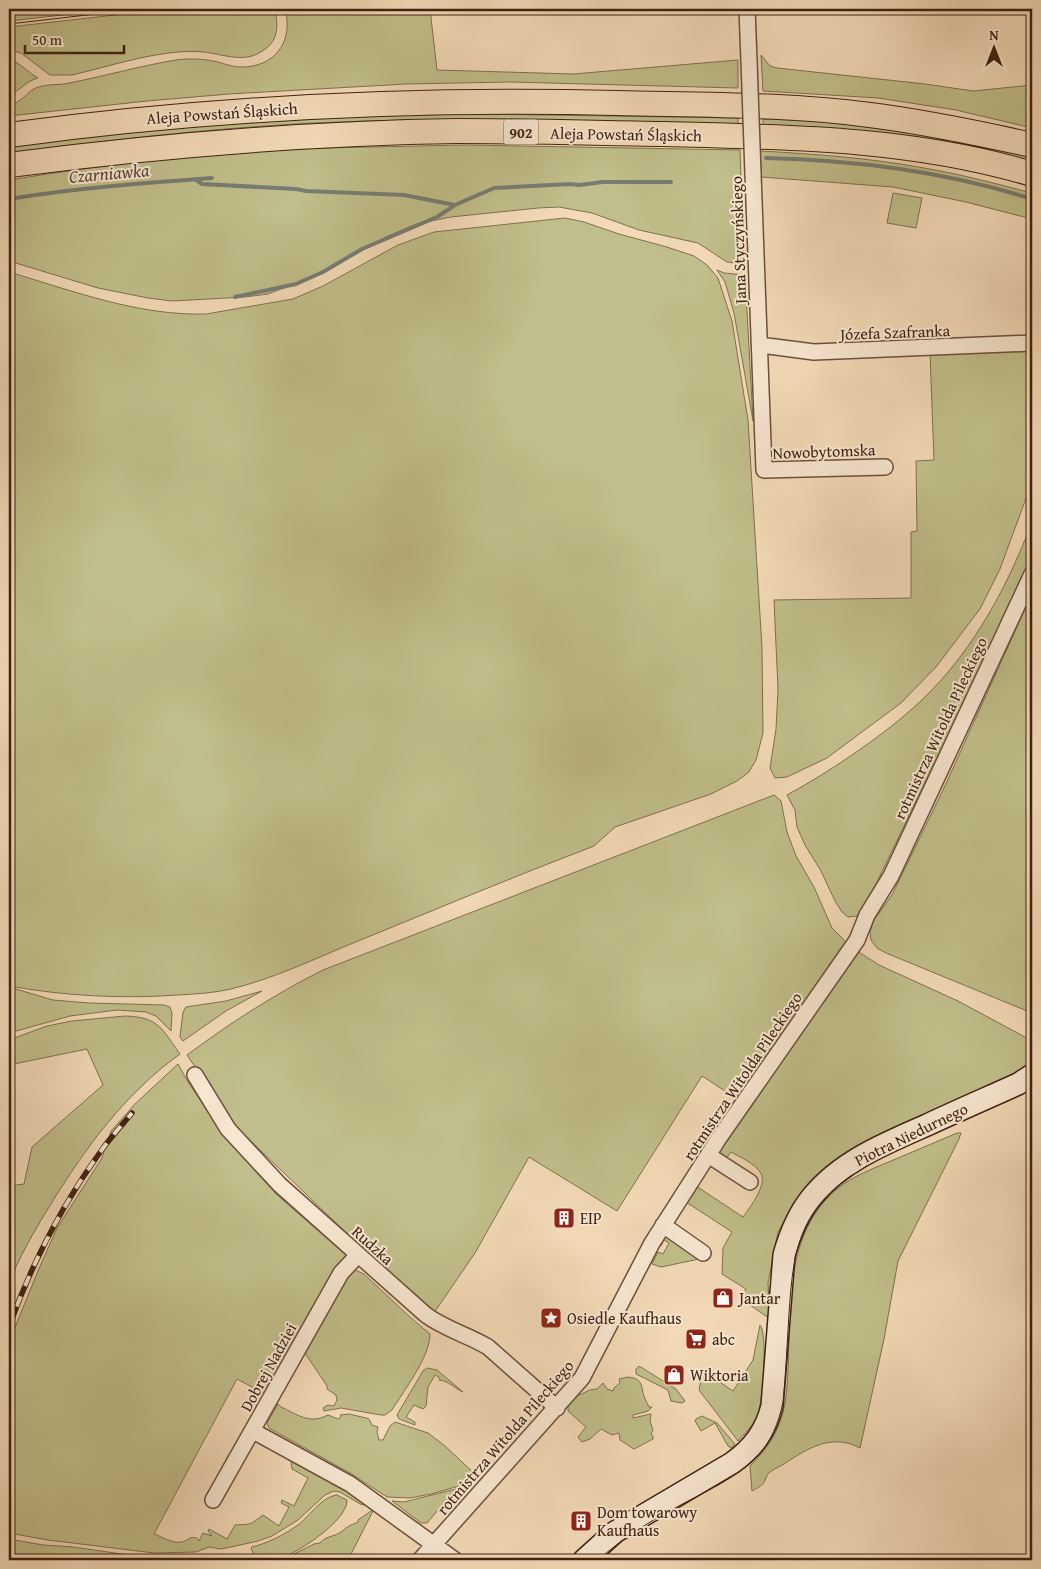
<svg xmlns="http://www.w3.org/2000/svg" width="1041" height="1569" font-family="'Gentium Book Plus',serif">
<rect width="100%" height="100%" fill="#f3d9b6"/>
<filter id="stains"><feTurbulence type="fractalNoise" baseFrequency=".004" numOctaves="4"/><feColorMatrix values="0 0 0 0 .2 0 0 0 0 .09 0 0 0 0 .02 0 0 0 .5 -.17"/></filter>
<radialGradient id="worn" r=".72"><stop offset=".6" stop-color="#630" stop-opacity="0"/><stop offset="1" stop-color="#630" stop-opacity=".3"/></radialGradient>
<path fill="#c0be8a" stroke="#80704e" d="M61 9H116L9 21V15Z
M168 9H275C279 29 278 44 257 54 241 62 221 54 204 52 164 48 111 66 72 75H50L21 53 9 50V27Z
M285 9H430L437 70 573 74 738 60V88L510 82 406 84 229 94 147 101 9 116V105C20 103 24 96 32 90 41 84 54 85 64 84 102 77 139 66 176 60 190 58 205 59 218 62 225 64 233 67 240 67 275 68 294 41 285 9Z
M761 55 770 66 777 68 925 84 973 91 1032 85V128L956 110 878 98 763 91Z
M9 59C21 63 27 72 38 78 26 81 20 91 9 95Z
M473 114 738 118V124C597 121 455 116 314 123 212 128 110 140 9 153V147C163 126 318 116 473 114Z
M763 119C852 119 942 136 1028 157L1032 158V165L763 125Z
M466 145 740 150 744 264 727 262 698 243 639 230 592 213 559 207 538 208 451 217 416 224 386 237 320 274 268 294 245 297 172 301 148 298 98 288 9 261V180C112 163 217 152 322 148 370 147 418 146 466 145Z
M760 151C815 154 870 158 924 168 960 174 997 184 1032 193V219L966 202 893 187 761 177Z
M893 193 922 198 916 228 887 223Z
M565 218 584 222 619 234 667 247 694 256 707 265 718 278 732 321 748 420 762 648 763 733 756 760 749 772 737 781 711 794 615 827 594 846C515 876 437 909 358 941 316 958 276 978 231 989 214 993 196 994 178 995 122 999 65 996 9 986V272C73 291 139 316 206 314L293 299 323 286 398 245 434 232Z
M717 270 724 273 745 275 753 421 734 313 725 282Z
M1032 350V482L1000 569 980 609 936 667 901 703 827 758 787 777 775 778 770 768 776 729 778 690 774 600 911 598V532L917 531 916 461 934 460 930 354Z
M1032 522V559L1027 572 876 884 857 916 848 917 842 912 835 901 821 871 805 845 797 827 795 810 787 795C811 782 833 768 855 753 875 739 894 725 912 709 968 660 1006 591 1032 522Z
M1032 594V1013L886 953 877 948 871 940 870 932 874 920 892 895 944 788Z
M774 795 781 801 787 832 796 856 814 887 832 928 848 944 739 1100 702 1076 617 1211 529 1157 475 1253 434 1313 357 1243 235 1126 187 1055C230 1023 275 994 323 970Z
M854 949 879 965 958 1001 1025 1037 1032 1042V1062L1014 1075 891 1130 845 1155 818 1175 793 1205 778 1232 768 1283 770 1319 740 1298 746 1289 722 1274 723 1248 732 1232 686 1202 696 1186 743 1217C750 1207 769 1183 760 1172 754 1163 740 1157 731 1152L726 1159 719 1153V1150Z
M9 987 53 1000 89 1003 164 1005 170 1007 172 1013 171 1031 156 1016 146 1012 117 1010 70 1016 9 1033Z
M262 991 226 1011 183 1041 180 1037 183 1012 186 1007 226 1001Z
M125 1016C159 1017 162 1029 180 1054 168 1063 156 1072 145 1083 105 1120 74 1166 46 1212 32 1235 19 1258 9 1283V1186L24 1184 32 1147 103 1085 87 1049 9 1065V1040L47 1026 72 1021Z
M178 1064 188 1082 224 1136 276 1194 346 1255 338 1264 267 1395 237 1379 154 1534C163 1537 172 1544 182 1542 189 1540 189 1536 197 1538L199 1541 203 1533 212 1536 208 1531 209 1529 227 1539 235 1525C251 1524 249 1526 263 1515L279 1526 289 1507 281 1503 282 1500 294 1506 308 1478 292 1469 291 1463 296 1459 333 1479 369 1506 360 1504 340 1492 334 1491 325 1495 298 1520 272 1536 258 1541 231 1547 221 1549 209 1547 196 1552 154 1553 48 1540 9 1533V1342L38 1271 57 1228 102 1158 111 1131 135 1104Z
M957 1133H961L959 1139 898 1261 884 1339 860 1448C832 1433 808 1448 784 1464 779 1467 771 1470 767 1475 767 1476 765 1481 764 1482 762 1486 756 1489 752 1491L750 1466C761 1455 771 1443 777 1429 786 1410 787 1390 788 1370 791 1308 784 1233 837 1189 853 1176 872 1169 891 1161 913 1152 935 1142 957 1133Z
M666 1236 704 1258 661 1267 652 1264 658 1252 663 1254 669 1243 664 1240 661 1246 659 1245 663 1237Z
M355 1270 364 1274 411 1318 430 1334C430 1357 404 1390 392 1410L385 1415H381L341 1408 324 1411 323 1408 328 1405 334 1406 337 1400 336 1395 327 1389V1386L305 1353 309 1342 346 1274Z
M760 1325C768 1334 763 1404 757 1416 753 1426 745 1433 738 1441L699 1390 701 1380 706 1373 733 1391 753 1360Z
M639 1366 676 1389 685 1401 682 1403 671 1401 668 1390 636 1374V1369Z
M427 1368 437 1370 463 1392C454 1388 449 1381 439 1380L440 1378 435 1375 428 1387 426 1406 423 1409 414 1405 406 1417 415 1422V1425L399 1419 397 1415 423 1371Z
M628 1377C645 1379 640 1387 645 1399 646 1402 648 1404 649 1407H652L648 1411 633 1415V1418L651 1414 650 1421 653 1430 651 1434 653 1436V1439L634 1449 620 1440 619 1433 612 1435 601 1429 590 1439 582 1442 578 1437 586 1427 568 1411V1404L575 1395C584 1396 585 1389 597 1389L603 1383 607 1389 613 1391 614 1388 620 1383 619 1379Z
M278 1404 281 1407C297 1414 309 1425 328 1415L338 1419 341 1417 340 1415 349 1414 366 1418 369 1419 372 1425 378 1427 377 1432 379 1440H383L390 1426 395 1422 428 1433 445 1446 476 1475 468 1477 459 1486 431 1494 410 1498 387 1497 350 1473 269 1428 267 1423Z
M702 1416 717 1423 735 1444 731 1448 728 1446 715 1423 701 1431 695 1421 696 1419Z
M456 1489 427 1523H421L392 1501 404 1502Z
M337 1495 347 1500C348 1521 294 1556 275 1560 269 1561 262 1560 256 1560L251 1548 252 1547C268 1543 284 1535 298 1525 310 1516 321 1497 337 1495Z
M374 1509 348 1560H282L314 1544 320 1543C325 1536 334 1537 341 1532 348 1526 349 1526 358 1522V1520Z
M9 1539 43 1545 73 1547 164 1560 195 1557 198 1560H9Z"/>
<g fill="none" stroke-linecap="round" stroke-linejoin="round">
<path stroke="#787d73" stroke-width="4" d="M766 158C855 160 947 172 1032 199
M195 179 202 184 296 189 306 191 404 195 455 205
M9 199C76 188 144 183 212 178
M235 297 296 284 323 272 362 249 437 217 455 205 494 188 570 184 579 185 603 182H671"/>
<g stroke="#6d503b" stroke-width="18">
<path id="street" d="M747 9 749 61
M753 174 764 470 885 467
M760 345 814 352 1032 343
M195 1075 228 1129 280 1185 426 1315C445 1329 468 1335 488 1347L557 1408
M708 1155 750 1182
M663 1225 703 1253
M253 1431 350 1484 455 1560
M213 1500 341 1273 358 1255
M420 1560 582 1378 652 1243 719 1138 857 940 867 915 891 876 1032 574"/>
</g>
<g stroke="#402212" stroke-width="24">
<path id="secondary" d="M584 1560 615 1532 732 1463C753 1448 766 1431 772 1406L784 1255C790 1234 798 1214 812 1197 841 1161 886 1143 927 1125 957 1111 987 1098 1018 1084L1032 1075"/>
</g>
<g stroke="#402212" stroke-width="26">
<path id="primary" d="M9 135C210 108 414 98 617 103 701 105 786 104 870 115 925 122 978 133 1032 145
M9 165C157 146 307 133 457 131 526 131 595 133 664 134 788 137 912 138 1032 174"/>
</g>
<use href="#street" stroke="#f7e6d0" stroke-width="15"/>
<use href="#secondary" stroke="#f7e6d0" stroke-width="21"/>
<use href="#primary" stroke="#f3d9b6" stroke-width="24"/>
<path stroke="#402212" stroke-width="1" d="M9 24 139 9
M598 1560C622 1539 648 1522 677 1507 704 1492 735 1479 757 1457 771 1442 779 1422 783 1402 786 1373 787 1344 789 1314 793 1253 798 1212 852 1175"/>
<g stroke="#402212" stroke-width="5.5">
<path id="rail" d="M9 1327C31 1265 62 1205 101 1151 110 1138 122 1125 132 1113"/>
</g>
<use href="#rail" stroke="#f7e6d0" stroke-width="4" stroke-dasharray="11" stroke-linecap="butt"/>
<g stroke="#6d503b" stroke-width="18" stroke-linecap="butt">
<path id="street-bridge" d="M749 61 753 174"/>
</g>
<use href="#street-bridge" stroke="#f7e6d0" stroke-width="15"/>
</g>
<defs>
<g id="building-square" transform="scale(1.125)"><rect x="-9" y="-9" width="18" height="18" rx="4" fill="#8f2418" stroke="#f7e6d0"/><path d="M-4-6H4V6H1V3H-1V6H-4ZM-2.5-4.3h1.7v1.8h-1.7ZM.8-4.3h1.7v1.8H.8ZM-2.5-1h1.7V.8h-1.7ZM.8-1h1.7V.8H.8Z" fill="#fff"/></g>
<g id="shop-square" transform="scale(1.125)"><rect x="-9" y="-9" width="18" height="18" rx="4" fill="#8f2418" stroke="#f7e6d0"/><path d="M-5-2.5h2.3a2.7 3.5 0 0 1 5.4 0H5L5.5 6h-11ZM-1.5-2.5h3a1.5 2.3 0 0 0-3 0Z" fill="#fff"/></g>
<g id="sight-square" transform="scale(1.125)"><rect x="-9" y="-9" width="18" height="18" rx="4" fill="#8f2418" stroke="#f7e6d0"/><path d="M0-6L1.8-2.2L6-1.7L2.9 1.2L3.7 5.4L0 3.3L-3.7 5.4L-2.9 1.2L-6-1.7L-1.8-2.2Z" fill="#fff"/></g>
<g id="supermarket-square" transform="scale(1.125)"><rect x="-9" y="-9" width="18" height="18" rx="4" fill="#8f2418" stroke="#f7e6d0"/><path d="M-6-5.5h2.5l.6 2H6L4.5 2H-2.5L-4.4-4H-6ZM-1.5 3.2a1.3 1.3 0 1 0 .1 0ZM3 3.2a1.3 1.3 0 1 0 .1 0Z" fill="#fff"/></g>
</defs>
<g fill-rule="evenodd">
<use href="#building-square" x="564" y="1218"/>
<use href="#shop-square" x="723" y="1298"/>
<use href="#sight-square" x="551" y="1318"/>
<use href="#supermarket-square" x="696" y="1339"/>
<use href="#shop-square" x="674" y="1375"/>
<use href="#building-square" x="581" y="1521"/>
</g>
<g text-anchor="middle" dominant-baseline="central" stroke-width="4" stroke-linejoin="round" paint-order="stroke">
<rect fill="#f7e6d0" stroke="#775d4b" stroke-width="1" x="503.5" y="119.5" width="35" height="25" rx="4"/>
<g font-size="15" font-weight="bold" fill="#402212">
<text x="521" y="132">902</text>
</g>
<g font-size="16" fill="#402212" stroke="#f7e6d0">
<text transform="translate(222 113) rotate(-4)">Aleja Powstań Śląskich</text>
<text transform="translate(626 134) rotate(1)">Aleja Powstań Śląskich</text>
<text transform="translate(738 240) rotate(-92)">Jana Styczyńskiego</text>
<text transform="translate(895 332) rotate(-2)">Józefa Szafranka</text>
<text transform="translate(824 451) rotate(-2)">Nowobytomska</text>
<text transform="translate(940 728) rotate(-65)">rotmistrza Witolda Pileckiego</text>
<text transform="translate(742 1076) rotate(-56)">rotmistrza Witolda Pileckiego</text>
<text transform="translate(911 1134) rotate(-26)">Piotra Niedurnego</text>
<text transform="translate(373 1245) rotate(42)">Rudzka</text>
<text transform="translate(268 1367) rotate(-61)">Dobrej Nadziei</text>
<text transform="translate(505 1437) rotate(-49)">rotmistrza Witolda Pileckiego</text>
</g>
<g font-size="16" fill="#402212" stroke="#f7e6d0" text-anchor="start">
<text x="580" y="1218">EIP</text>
<text x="739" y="1298">Jantar</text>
<text x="567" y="1318">Osiedle Kaufhaus</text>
<text x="712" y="1339">abc</text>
<text x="690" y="1375">Wiktoria</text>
<text x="597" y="1512">Dom towarowy<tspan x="597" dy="18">Kaufhaus</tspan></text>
</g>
<g font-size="18" font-style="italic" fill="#57483a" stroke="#f7e6d0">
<text transform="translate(109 173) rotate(-5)">Czarniawka</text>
</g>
</g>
<rect width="1041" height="1569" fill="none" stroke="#f3d9b6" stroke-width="30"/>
<rect x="10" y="10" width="1021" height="1549" fill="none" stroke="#402212" stroke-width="2.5"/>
<rect x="15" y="15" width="1011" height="1539" fill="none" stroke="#402212"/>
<g transform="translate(994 48)" stroke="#f7e6d0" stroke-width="4" paint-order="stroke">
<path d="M0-4L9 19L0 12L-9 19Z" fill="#402212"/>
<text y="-8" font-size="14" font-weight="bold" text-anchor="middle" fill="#402212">N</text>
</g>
<path d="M25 45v8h99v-8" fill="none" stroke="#402212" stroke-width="2.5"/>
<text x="32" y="45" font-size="15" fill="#402212" stroke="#f7e6d0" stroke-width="4" paint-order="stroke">50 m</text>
<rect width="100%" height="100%" filter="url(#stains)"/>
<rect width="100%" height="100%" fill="url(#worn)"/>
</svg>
